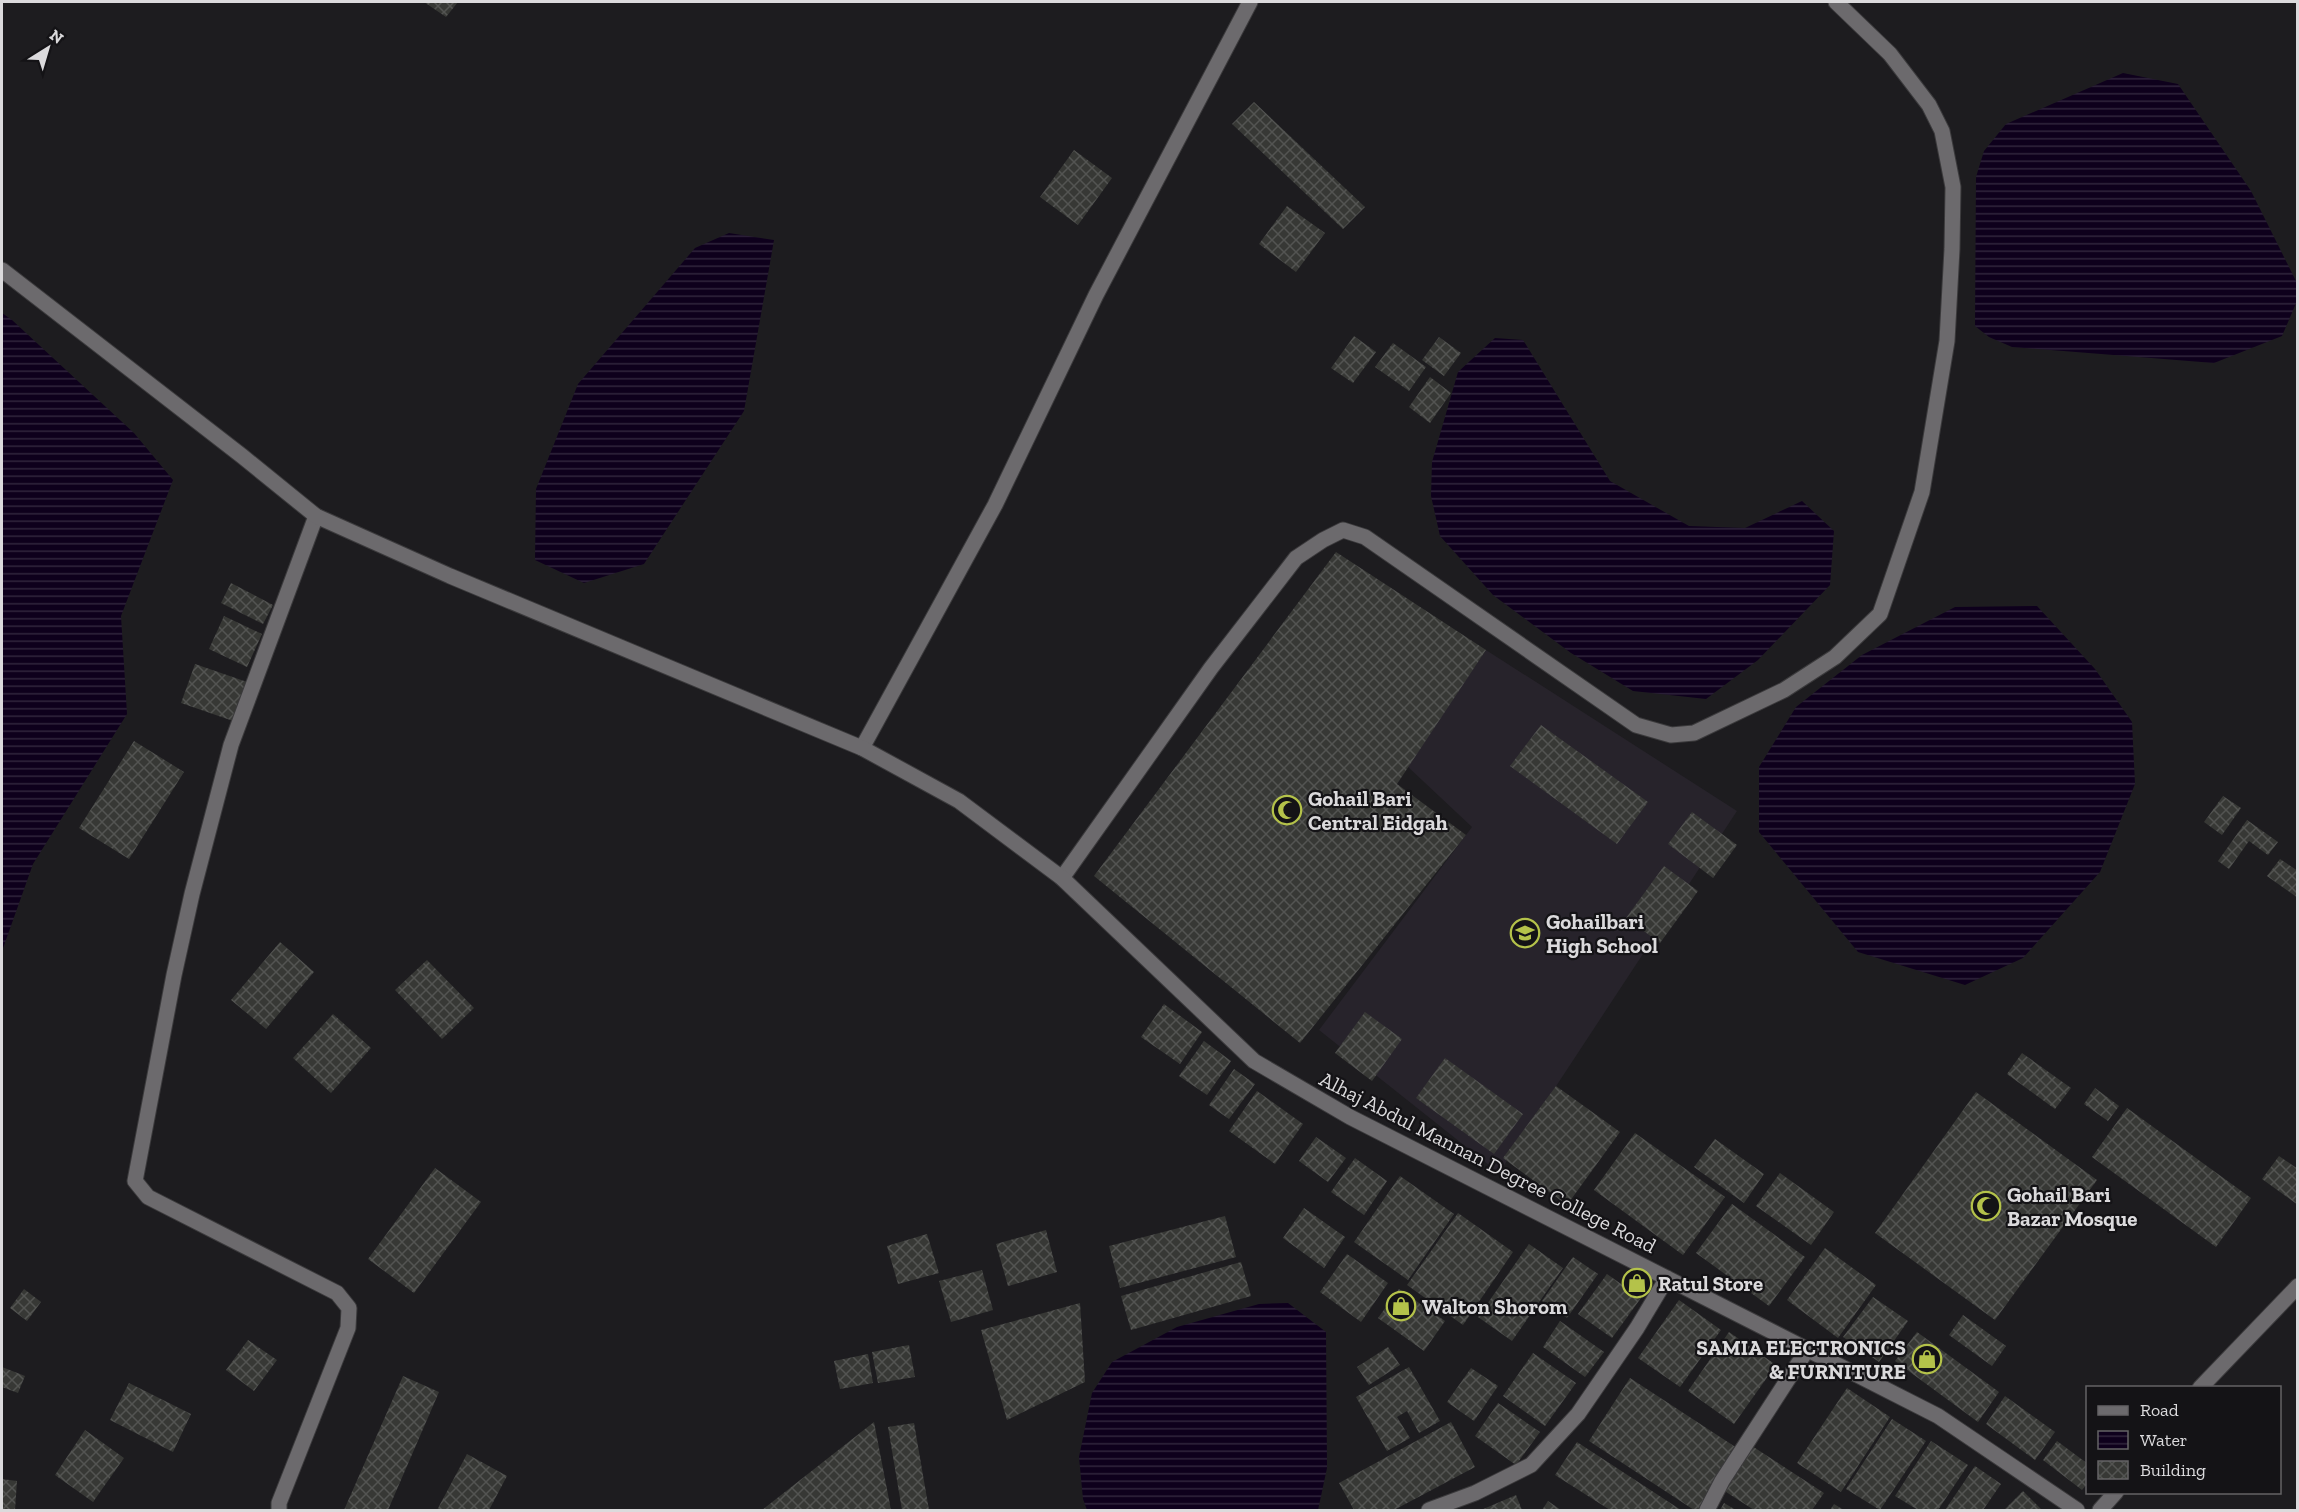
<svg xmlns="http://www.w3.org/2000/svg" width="2299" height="1512" font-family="'Zilla Slab',serif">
<defs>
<pattern id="water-rules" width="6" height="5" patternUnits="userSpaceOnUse" patternTransform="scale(1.5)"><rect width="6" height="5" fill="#0e001c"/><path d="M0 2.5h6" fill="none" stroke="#30253c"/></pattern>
<pattern id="building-cross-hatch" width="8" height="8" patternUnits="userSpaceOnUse" patternTransform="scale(1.5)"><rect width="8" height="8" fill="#373835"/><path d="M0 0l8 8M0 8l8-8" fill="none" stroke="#535452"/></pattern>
</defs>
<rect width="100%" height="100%" fill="#1d1c1f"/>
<path fill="#27232b" d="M1486 650 1737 811 1499 1173 1319 1030 1472 827 1407 766Z"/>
<path fill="url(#water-rules)" d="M2123 73 2178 84 2251 191 2297 283V301L2282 336 2214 363 2012 347 1989 337 1975 326 1976 177 1984 151 2006 124Z
M729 233 774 240 744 411 644 564 584 583 535 560 536 489 578 384 695 248Z
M2 313 12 320 134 433 173 480 121 616 127 714 33 864 2 951Z
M1495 338 1523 340 1610 481 1689 526 1745 528 1802 501 1834 531 1830 585 1758 660 1706 699 1633 691 1571 653 1493 595 1440 536 1431 496 1432 462 1458 372Z
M2037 606 2095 669 2132 722 2135 784 2100 872 2023 958 1965 985 1858 952 1759 832V767L1796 707 1862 655 1955 607Z
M1288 1303 1326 1332 1327 1468 1318 1510H1087L1083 1499 1079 1457 1092 1393 1112 1362 1177 1327 1259 1304Z"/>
<path fill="url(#building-cross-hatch)" d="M424 2H458L446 17Z
M1254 102 1365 207 1343 229 1232 124Z
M1074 150 1112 178 1078 225 1040 197Z
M1287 206 1325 233 1296 272 1259 244Z
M1354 336 1376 352 1353 383 1331 368Z
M1439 337 1461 353 1444 376 1422 360Z
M1393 343 1426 367 1409 391 1375 367Z
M1430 377 1451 393 1430 423 1409 407Z
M1336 552 1486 650 1397 784 1466 835 1300 1043 1094 876Z
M231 583 273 605 263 624 221 603Z
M224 616 262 634 247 667 209 649Z
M195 664 250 683 236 722 181 703Z
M1541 725 1648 802 1617 844 1510 766Z
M134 741 184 772 129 859 79 828Z
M2223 796 2241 808 2222 835 2204 822Z
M1692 812 1737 845 1713 878 1668 844Z
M2247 820 2278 842 2268 855 2249 841 2229 869 2218 861Z
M2280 859 2298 871V898L2267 876Z
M1664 866 1698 891 1660 943 1626 918Z
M280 942 314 972 266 1029 231 1000Z
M427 960 474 1008 442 1039 395 990Z
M1164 1004 1202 1032 1180 1064 1141 1037Z
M1365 1012 1402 1039 1372 1081 1335 1053Z
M333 1014 371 1048 331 1093 293 1058Z
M1204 1041 1231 1061 1207 1095 1179 1076Z
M2022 1053 2071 1088 2055 1109 2007 1074Z
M1445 1058 1523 1114 1494 1154 1416 1098Z
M1234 1069 1255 1084 1229 1119 1209 1105Z
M1556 1086 1620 1132 1567 1205 1503 1158Z
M2095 1088 2119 1106 2108 1121 2084 1104Z
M1257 1091 1303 1124 1275 1164 1229 1131Z
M1976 1092 2097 1180 1995 1320 1875 1233Z
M2127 1108 2251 1198 2216 1247 2092 1157Z
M1635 1133 1725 1197 1683 1255 1594 1190Z
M1316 1137 1346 1158 1328 1182 1299 1161Z
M1715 1139 1764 1174 1744 1203 1694 1167Z
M2279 1156 2298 1169V1205L2262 1179Z
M1355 1158 1387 1181 1364 1215 1331 1192Z
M435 1168 481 1202 414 1293 368 1259Z
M1780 1173 1834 1212 1811 1245 1756 1206Z
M1400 1176 1454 1214 1408 1280 1354 1242Z
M1732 1204 1805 1257 1769 1306 1696 1253Z
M1304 1208 1345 1237 1324 1268 1283 1238Z
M1458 1213 1513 1252 1463 1325 1407 1285Z
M1225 1216 1236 1257 1120 1288 1109 1246Z
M1046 1230 1057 1272 1008 1286 996 1244Z
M927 1234 939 1273 898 1284 887 1246Z
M1529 1244 1563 1268 1512 1341 1478 1317Z
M1825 1248 1876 1285 1838 1338 1787 1300Z
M1347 1254 1388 1283 1361 1322 1320 1292Z
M1573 1257 1598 1274 1567 1318 1542 1301Z
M1241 1262 1251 1296 1131 1330 1121 1296Z
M982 1270 993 1310 951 1322 939 1281Z
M1607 1274 1641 1298 1612 1338 1578 1314Z
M24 1289 41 1302 27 1321 10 1308Z
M1399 1289 1445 1321 1424 1351 1378 1318Z
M1873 1297 1908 1321 1879 1362 1843 1337Z
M1679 1300 1721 1330 1680 1387 1638 1358Z
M1080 1303 1085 1382 1007 1420 981 1330Z
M1963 1315 2006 1346 1992 1366 1949 1335Z
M1560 1321 1604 1352 1585 1377 1543 1347Z
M1729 1332 1776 1365 1734 1424 1688 1391Z
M1917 1332 1999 1392 1978 1422 1895 1361Z
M248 1340 277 1360 254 1391 226 1370Z
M909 1345 915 1377 878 1383 872 1352Z
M1388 1347 1400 1365 1369 1385 1357 1367Z
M1533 1353 1576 1383 1545 1426 1503 1396Z
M868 1354 873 1383 840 1389 834 1361Z
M2 1367 25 1376 18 1393 2 1387Z
M1409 1367 1440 1421 1419 1433 1407 1411 1397 1417 1410 1438 1387 1451 1356 1397Z
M1471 1368 1498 1386 1474 1421 1447 1402Z
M403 1376 439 1392 388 1510H344Z
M1630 1378 1740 1450 1699 1510H1694L1589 1441Z
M129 1383 191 1414 173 1452 110 1420Z
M1847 1388 1890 1417 1841 1492 1797 1463Z
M2005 1396 2055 1432 2035 1460 1986 1424Z
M1498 1403 1540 1432 1516 1465 1475 1436Z
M1892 1419 1926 1441 1880 1510 1846 1489Z
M874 1422 891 1510H762Z
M1451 1422 1475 1467 1394 1510H1354L1339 1483Z
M914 1423 929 1510H902L888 1427Z
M85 1430 124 1458 93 1502 55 1475Z
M1931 1441 1968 1465 1938 1510H1918L1895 1496Z
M2057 1441 2088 1464V1483L2082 1490 2043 1460Z
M1577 1442 1681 1510H1610L1555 1475Z
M1752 1446 1824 1493 1812 1510H1754L1723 1490Z
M467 1454 507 1476 489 1510H437Z
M1975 1466 2001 1484 1983 1510H1945Z
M2 1479 17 1481 15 1510H2Z
M2023 1491 2042 1510H2004Z
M1516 1495 1522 1510H1481Z
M1548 1501 1561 1510H1542Z
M1724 1503 1736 1510H1720Z
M1834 1504 1844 1510H1830Z"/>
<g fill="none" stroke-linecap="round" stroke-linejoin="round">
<g stroke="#3b3a3c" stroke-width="17">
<path id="minor" d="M862 748 995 505 1096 295 1250 2
M1062 878 1211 668 1296 558 1323 540 1343 530 1365 537 1636 725 1671 735 1694 733 1784 690 1835 657 1880 614 1922 492 1947 341 1952 249 1953 187 1942 131 1929 105 1890 54 1836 2
M2200 1388 2298 1286
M279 1510V1503L348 1328 349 1308 337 1293 148 1197 135 1181 174 975 192 894 231 745 316 516
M1707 1510 1722 1481 1807 1350
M2100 1510 2116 1492"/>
</g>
<g stroke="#3b3a3c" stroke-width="17">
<path id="tertiary" d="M2 270 242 456 316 516 450 576 862 748 959 801 1062 878 1254 1061 1350 1117 1938 1416 2077 1510
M1429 1510 1475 1493 1531 1465 1578 1414 1637 1328 1667 1278"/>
</g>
<use href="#minor" stroke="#6c6a6d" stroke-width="15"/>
<use href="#tertiary" stroke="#6c6a6d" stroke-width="15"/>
</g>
<defs>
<g id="mosque-ring" transform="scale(1.5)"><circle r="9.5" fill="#141316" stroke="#b4c24a" stroke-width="1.5"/><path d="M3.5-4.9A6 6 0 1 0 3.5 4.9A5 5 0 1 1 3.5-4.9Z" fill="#b4c24a"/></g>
<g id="school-ring" transform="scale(1.5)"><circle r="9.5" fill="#141316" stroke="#b4c24a" stroke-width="1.5"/><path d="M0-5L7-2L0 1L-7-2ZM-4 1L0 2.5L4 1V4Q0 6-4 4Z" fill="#b4c24a"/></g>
<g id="shop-ring" transform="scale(1.5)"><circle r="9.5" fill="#141316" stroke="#b4c24a" stroke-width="1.5"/><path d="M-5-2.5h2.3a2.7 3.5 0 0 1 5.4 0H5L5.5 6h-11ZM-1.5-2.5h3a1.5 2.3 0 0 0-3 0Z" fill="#b4c24a"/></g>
</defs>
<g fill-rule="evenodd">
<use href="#mosque-ring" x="1287" y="810"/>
<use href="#school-ring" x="1525" y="933"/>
<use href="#mosque-ring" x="1986" y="1206"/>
<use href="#shop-ring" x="1637" y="1283"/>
<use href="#shop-ring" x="1401" y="1306"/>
<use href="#shop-ring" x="1927" y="1359"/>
</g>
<g text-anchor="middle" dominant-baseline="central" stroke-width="4.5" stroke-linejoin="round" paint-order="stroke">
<g font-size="21" font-weight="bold" fill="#dbdadc" stroke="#141316" text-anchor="start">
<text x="1308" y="798">Gohail Bari<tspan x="1308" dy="24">Central Eidgah</tspan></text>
<text x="1546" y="921">Gohailbari<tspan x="1546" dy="24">High School</tspan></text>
<text x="2007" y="1194">Gohail Bari<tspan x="2007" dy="24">Bazar Mosque</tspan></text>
<text x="1658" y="1283">Ratul Store</text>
<text x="1422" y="1306">Walton Shorom</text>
<text x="1906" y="1347" text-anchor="end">SAMIA ELECTRONICS<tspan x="1906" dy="24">&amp; FURNITURE</tspan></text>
</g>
<g font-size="21" fill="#dbdadc" stroke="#141316">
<text transform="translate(1488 1162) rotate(27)">Alhaj Abdul Mannan Degree College Road</text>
</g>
</g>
<rect width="2299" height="1512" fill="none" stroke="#dbdadc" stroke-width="6"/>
<rect x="2086" y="1386" width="195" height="108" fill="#141316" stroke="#646365" stroke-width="1.5"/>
<rect x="2098" y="1406" width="30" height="9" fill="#6c6a6d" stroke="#646365" stroke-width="1.5"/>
<text x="2140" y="1416" font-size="18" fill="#dbdadc">Road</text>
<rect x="2098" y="1431" width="30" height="18" fill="url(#water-rules)" stroke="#646365" stroke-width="1.5"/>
<text x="2140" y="1446" font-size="18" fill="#dbdadc">Water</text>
<rect x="2098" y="1461" width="30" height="18" fill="url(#building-cross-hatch)" stroke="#646365" stroke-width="1.5"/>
<text x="2140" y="1476" font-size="18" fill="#dbdadc">Building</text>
<g transform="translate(48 48) rotate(37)" stroke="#141316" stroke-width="4.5" paint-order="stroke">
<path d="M0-4.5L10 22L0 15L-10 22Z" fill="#dbdadc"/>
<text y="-9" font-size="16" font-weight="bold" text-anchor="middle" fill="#dbdadc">N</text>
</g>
</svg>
